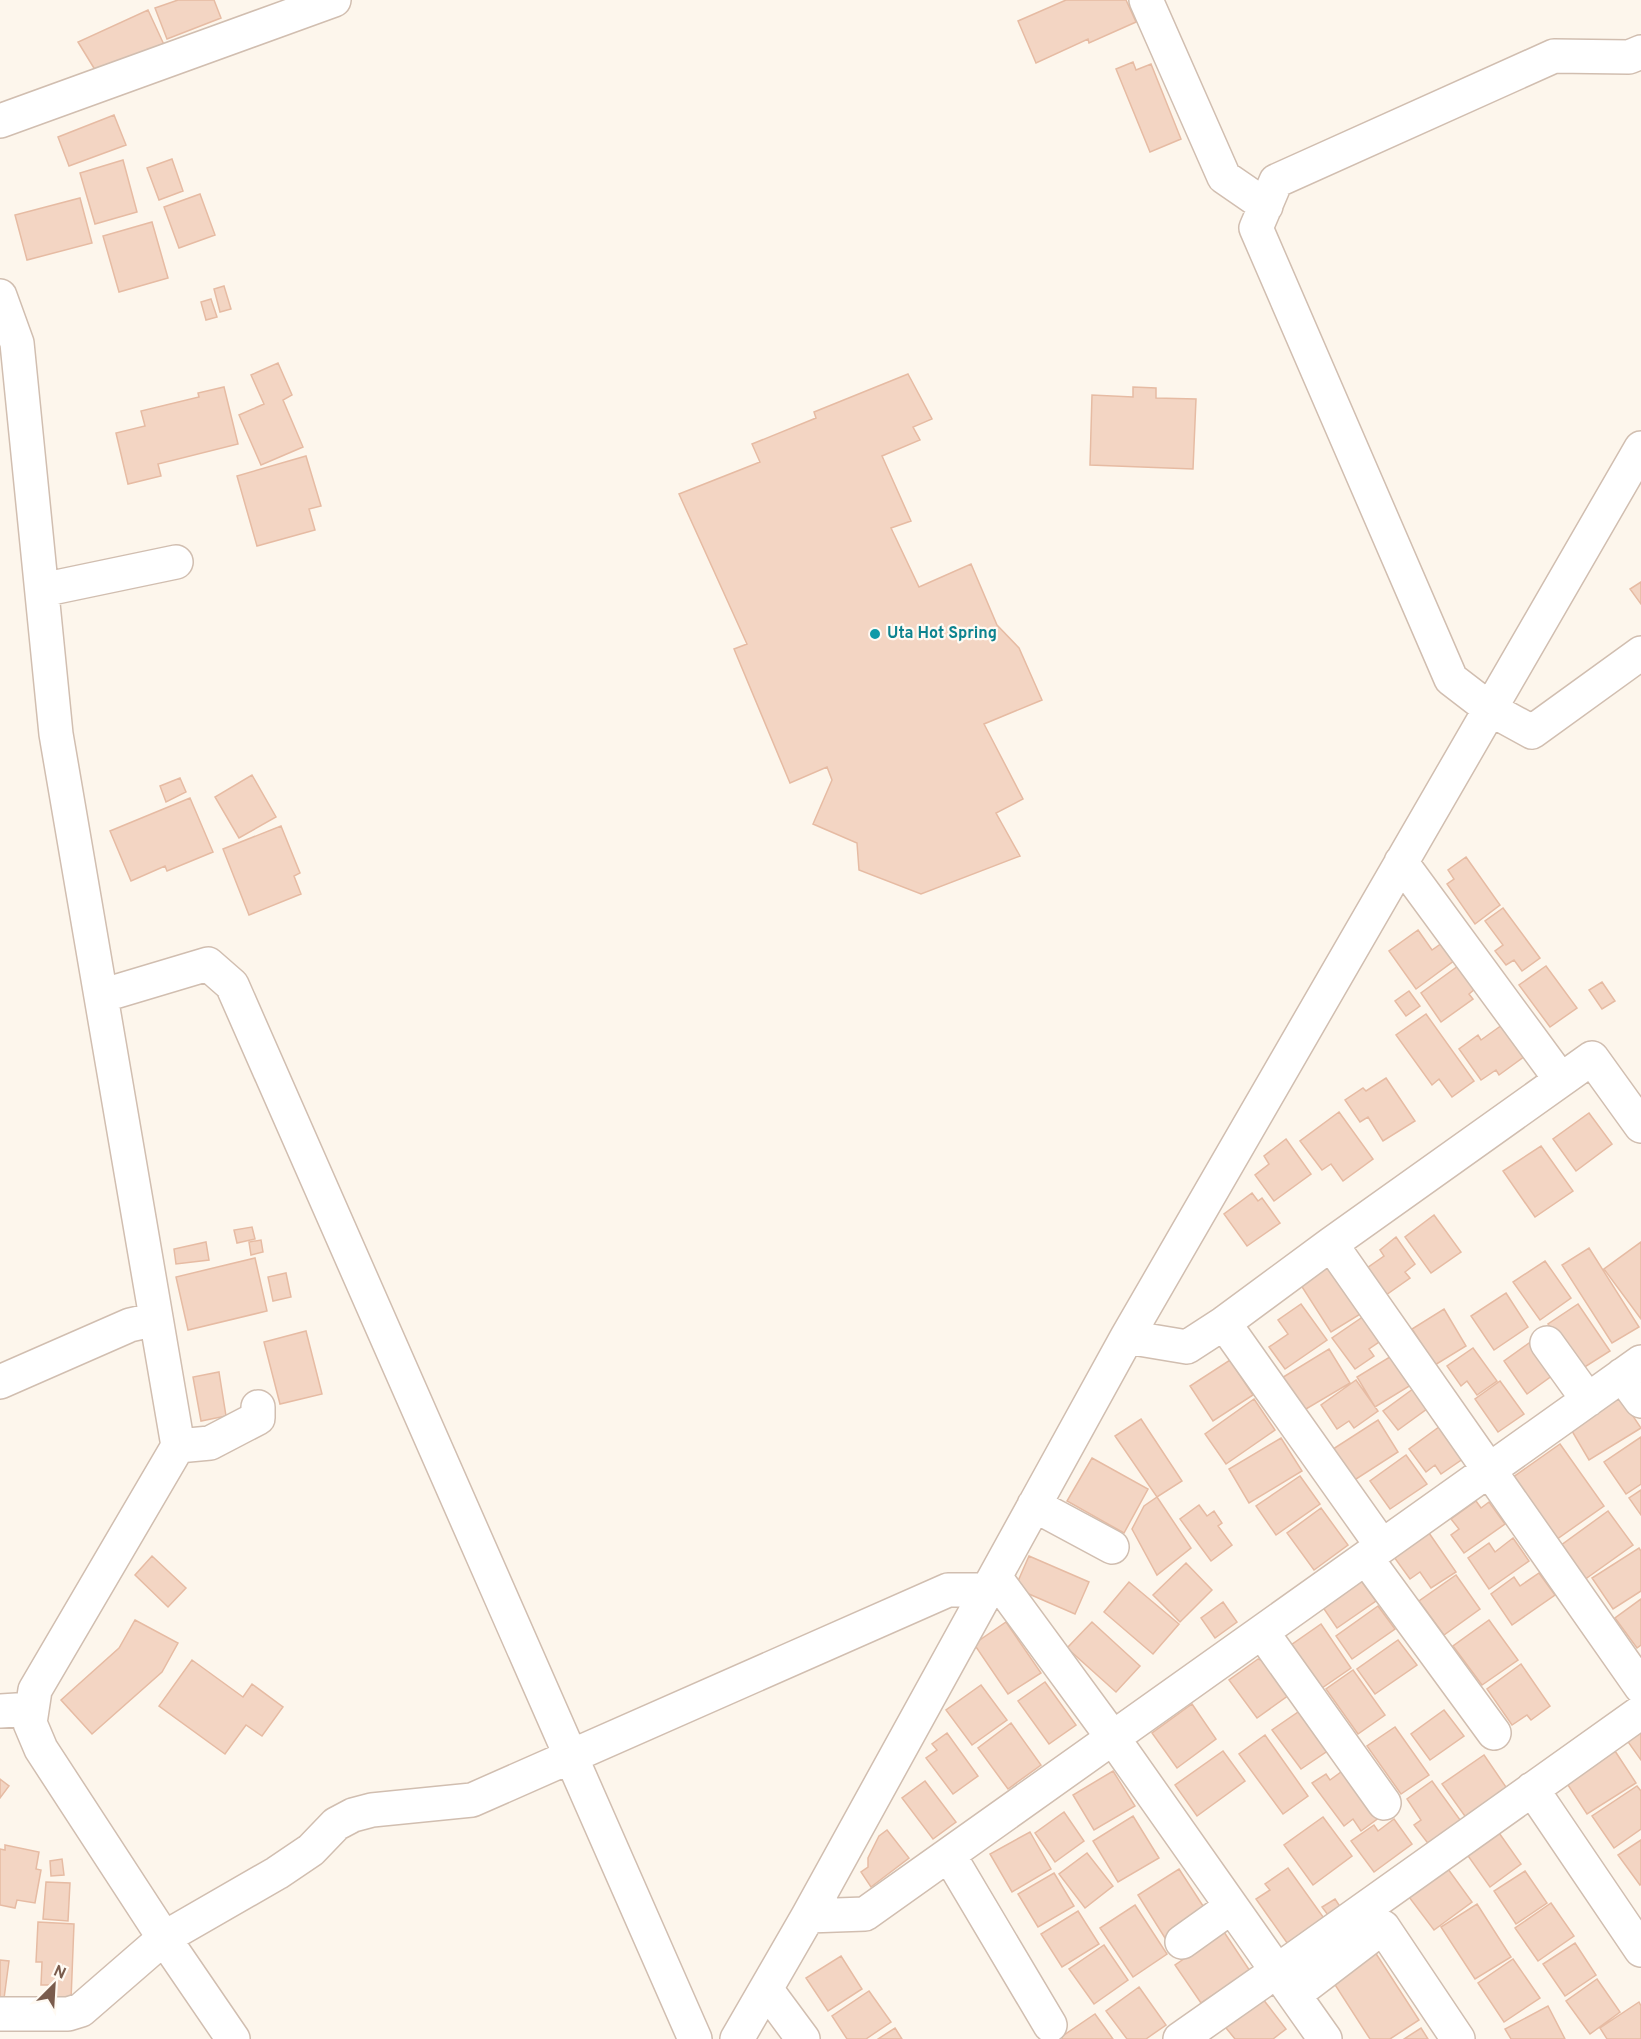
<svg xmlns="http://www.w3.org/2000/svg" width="1641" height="2039" font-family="Overpass,sans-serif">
<rect width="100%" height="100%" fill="#fdf6ec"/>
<path fill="#f3d5c3" stroke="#e6bba3" stroke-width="1.5" d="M178 0H214L221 18 167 39 155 8Z
M1066 0H1126L1136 22 1089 43 1088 39 1036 63 1018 21Z
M148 10 166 49 97 73 78 42Z
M1133 62 1136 70 1151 64 1181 139 1150 152 1116 69Z
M114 115 126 145 69 166 58 137Z
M172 159 183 191 159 200 147 168Z
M123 160 137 212 95 224 80 173Z
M200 194 215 235 179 248 164 207Z
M80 198 92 243 27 260 15 215Z
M152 222 168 278 119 292 103 236Z
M224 286 231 309 220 312 214 289Z
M211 299 217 317 206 320 201 302Z
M278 363 292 395 283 400 303 447 261 465 239 415 264 404 251 375Z
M908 374 932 419 913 427 920 440 882 456 911 521 891 528 919 587 971 564 997 625 1019 648 1042 700 984 724 1023 799 996 813 1020 856 921 894 859 870 857 843 813 824 832 780 827 767 790 783 734 649 747 644 679 494 760 462 752 444 816 418 814 412Z
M224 387 238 444 158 464 161 476 128 484 116 433 145 426 141 411 199 397 198 393Z
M1133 387 1156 388V398L1196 399 1193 469 1090 465 1092 395 1133 397Z
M306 456 321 506 309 509 315 530 257 546 237 476Z
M1641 582V604L1630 589Z
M252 775 276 817 239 838 215 797Z
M180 778 186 792 166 802 160 786Z
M190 798 213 852 167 871 165 866 131 881 110 831Z
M281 826 300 873 294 876 301 894 249 915 223 849Z
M1466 857 1500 905 1475 924 1447 884 1454 879 1448 870Z
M1503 908 1540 958 1522 971 1514 960 1506 965 1495 951 1503 945 1485 921Z
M1418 930 1432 950 1442 943 1455 960 1416 989 1389 951Z
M1458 966 1475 989 1469 994 1473 999 1441 1022 1421 993Z
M1546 966 1577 1008 1550 1027 1519 985Z
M1602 982 1615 1001 1602 1009 1589 990Z
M1409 991 1420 1006 1406 1016 1395 1001Z
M1426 1014 1474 1081 1452 1097 1439 1079 1432 1085 1396 1035Z
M1502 1025 1525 1056 1499 1075 1496 1070 1481 1080 1459 1049 1478 1035 1481 1040Z
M1386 1078 1415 1121 1383 1141 1368 1117 1360 1122 1345 1100 1363 1088 1366 1091Z
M1339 1112 1373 1159 1343 1181 1331 1164 1322 1170 1300 1141Z
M1589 1113 1612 1144 1576 1171 1553 1139Z
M1286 1139 1311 1174 1274 1201 1255 1175 1269 1164 1264 1156Z
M1541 1146 1573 1191 1535 1217 1503 1171Z
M1252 1193 1258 1201 1262 1198 1280 1223 1247 1246 1224 1214Z
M1434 1215 1461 1252 1431 1273 1405 1237Z
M252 1227 255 1239 237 1243 234 1230Z
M1396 1237 1415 1264 1405 1272 1410 1278 1386 1295 1367 1268 1384 1256 1380 1250Z
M261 1240 263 1252 251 1255 249 1242Z
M206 1242 209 1260 176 1264 174 1249Z
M1641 1242V1319L1604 1269Z
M1589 1248 1639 1327 1612 1343 1562 1265Z
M255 1258 267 1311 188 1330 176 1277Z
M1328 1260 1362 1313 1331 1332 1297 1279Z
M1545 1261 1571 1298 1540 1320 1513 1282Z
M286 1273 291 1297 273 1301 268 1277Z
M1506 1293 1528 1327 1494 1350 1471 1316Z
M1301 1304 1327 1340 1285 1369 1269 1347 1288 1334 1278 1320Z
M1578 1304 1610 1351 1580 1370 1548 1324Z
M1444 1309 1466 1346 1435 1365 1412 1329Z
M1367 1314 1385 1338 1369 1349 1374 1356 1355 1369 1332 1338Z
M306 1331 322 1394 280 1404 264 1342Z
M1529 1343 1553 1375 1527 1394 1504 1361Z
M1473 1348 1497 1381 1477 1395 1467 1381 1461 1386 1447 1366Z
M1329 1349 1350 1383 1301 1412 1280 1379Z
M1393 1355 1411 1385 1375 1407 1357 1377Z
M1230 1360 1253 1395 1213 1421 1190 1386Z
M219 1372 226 1416 201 1421 193 1377Z
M1356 1380 1378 1411 1354 1428 1349 1421 1337 1429 1321 1405Z
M1500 1381 1524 1414 1498 1432 1475 1399Z
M1417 1386 1431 1406 1398 1430 1383 1411Z
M1619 1395 1641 1428 1589 1460 1569 1426Z
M1254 1399 1275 1430 1226 1464 1205 1434Z
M1141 1419 1182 1481 1157 1497 1115 1436Z
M1378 1420 1398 1452 1350 1483 1330 1451Z
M1443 1424 1467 1456 1441 1474 1435 1465 1426 1472 1409 1449Z
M1641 1437V1484L1626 1494 1604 1462Z
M1281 1438 1302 1471 1249 1503 1229 1469Z
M1560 1444 1604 1506 1553 1542 1509 1480Z
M1406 1455 1427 1484 1390 1509 1370 1481Z
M1092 1458 1148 1489 1124 1533 1067 1501Z
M1300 1476 1320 1504 1276 1535 1256 1506Z
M1641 1490V1515L1629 1498Z
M1157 1497 1191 1548 1157 1575 1132 1529 1144 1506Z
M1476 1501 1481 1508 1489 1502 1505 1524 1464 1553 1451 1535 1459 1529 1451 1519Z
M1199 1505 1207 1516 1214 1511 1222 1523 1218 1526 1232 1545 1211 1561 1180 1519Z
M1321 1508 1348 1545 1314 1570 1287 1533Z
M1608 1511 1633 1545 1577 1585 1553 1551Z
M1429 1533 1456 1572 1431 1588 1420 1572 1410 1579 1394 1557Z
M1513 1538 1529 1561 1489 1589 1468 1558 1489 1543 1495 1552Z
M1639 1548 1641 1551V1591L1613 1609 1592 1578Z
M152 1556 186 1588 168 1607 135 1575Z
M1029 1556 1089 1582 1075 1614 1015 1588Z
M1186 1563 1212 1590 1180 1622 1153 1595Z
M1539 1573 1555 1595 1512 1625 1491 1594 1514 1577 1520 1586Z
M1456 1575 1480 1609 1444 1635 1419 1601Z
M1360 1579 1376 1601 1337 1628 1322 1606Z
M1129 1582 1179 1624 1153 1654 1104 1612Z
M1641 1599V1645L1637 1648 1615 1618Z
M1223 1602 1237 1622 1215 1638 1201 1618Z
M1378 1606 1395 1629 1352 1659 1336 1636Z
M135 1620 178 1643 162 1672 92 1734 61 1700 119 1648Z
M1489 1620 1518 1660 1482 1685 1453 1646Z
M1006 1622 1041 1673 1008 1694 974 1644Z
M1092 1622 1140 1666 1116 1692 1067 1648Z
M1321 1624 1351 1668 1322 1688 1291 1645Z
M1398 1640 1417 1665 1375 1694 1357 1669Z
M1258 1659 1264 1661 1289 1695 1257 1718 1229 1680Z
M192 1660 243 1697 252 1684 283 1707 262 1736 246 1725 225 1754 159 1706Z
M1521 1664 1550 1706 1531 1720 1527 1715 1512 1725 1487 1689Z
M1353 1670 1385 1715 1358 1734 1326 1689Z
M1045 1682 1076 1725 1049 1744 1018 1701Z
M981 1685 1007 1720 972 1745 946 1710Z
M1192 1704 1216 1739 1177 1768 1152 1733Z
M1301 1710 1329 1750 1301 1769 1272 1730Z
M1444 1710 1464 1736 1430 1760 1411 1734Z
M1011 1723 1041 1765 1008 1789 978 1748Z
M1395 1727 1429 1775 1401 1794 1367 1746Z
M1641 1728V1760L1626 1739Z
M947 1733 978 1776 953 1794 926 1758 937 1750 932 1744Z
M1265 1735 1308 1796 1283 1814 1239 1754Z
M1223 1751 1245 1781 1197 1816 1175 1785Z
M1615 1751 1636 1783 1587 1814 1566 1782Z
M1484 1755 1508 1790 1467 1819 1442 1784Z
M1345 1769 1380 1817 1361 1831 1353 1819 1344 1826 1312 1783 1326 1774 1330 1780Z
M1113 1771 1135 1806 1094 1830 1073 1795Z
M0 1779 9 1786 0 1798Z
M925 1781 956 1822 933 1839 902 1798Z
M1432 1781 1463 1824 1430 1846 1414 1825 1421 1820 1407 1799Z
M1637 1786 1641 1791V1829L1614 1848 1592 1816Z
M1064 1812 1084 1841 1055 1862 1035 1833Z
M1133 1816 1159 1858 1118 1882 1093 1841Z
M1323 1817 1352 1856 1313 1885 1284 1845Z
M1394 1819 1412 1844 1374 1872 1351 1841 1374 1825 1378 1831Z
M887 1830 909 1858 871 1887 861 1872 868 1867V1858L879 1836Z
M1497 1830 1521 1864 1490 1887 1466 1853Z
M1030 1832 1051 1869 1012 1892 990 1854Z
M1641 1840V1884L1640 1885 1618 1855Z
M5 1845 39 1852 36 1869 41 1870 35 1903 17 1900 15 1908 0 1905V1849L5 1850Z
M1087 1853 1113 1886 1085 1908 1059 1874Z
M62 1859 64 1875 51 1876 50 1861Z
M1288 1868 1326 1921 1290 1947 1256 1899 1270 1890 1265 1884Z
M1179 1869 1207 1912 1165 1938 1138 1895Z
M1448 1869 1472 1902 1434 1930 1409 1897Z
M1525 1871 1547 1903 1516 1924 1494 1891Z
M1054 1873 1074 1906 1038 1927 1018 1894Z
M46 1882 70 1883 68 1921 43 1919Z
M1335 1899 1343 1911 1331 1919 1322 1907Z
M1551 1903 1574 1936 1538 1961 1515 1928Z
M1477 1904 1511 1957 1475 1979 1441 1927Z
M1135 1905 1167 1954 1133 1977 1100 1928Z
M1078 1911 1099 1944 1062 1967 1041 1934Z
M38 1922 74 1924 71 2000 50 1999 51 1985H41L42 1962H36Z
M1224 1932 1250 1971 1201 2003 1175 1965Z
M1575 1943 1596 1975 1565 1996 1543 1964Z
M1104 1945 1128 1980 1094 2004 1069 1969Z
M1373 1949 1419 2020 1390 2039H1370L1330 1977Z
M841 1956 862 1989 828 2011 806 1978Z
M1513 1959 1540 1998 1504 2022 1478 1983Z
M0 1960 9 1961 3 2006 0 2005Z
M1597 1979 1620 2012 1590 2034 1566 2001Z
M1139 1987 1166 2025 1146 2039H1127L1106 2011Z
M869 1991 891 2022 866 2039H847L832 2016Z
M1259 1994 1286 2029 1273 2039H1235L1222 2023Z
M1639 2002 1641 2006V2039H1607L1600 2028Z
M1548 2006 1565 2039H1511L1505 2029Z
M1095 2014 1113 2039H1063L1061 2037Z
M895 2028 902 2039H878Z
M1421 2028 1428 2039H1404Z"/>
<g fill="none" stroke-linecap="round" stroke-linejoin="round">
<g stroke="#d1beb0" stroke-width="36">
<path id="minor" d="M1146 0 1224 177 1266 206
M1641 52 1629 57 1554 56 1276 181 1256 228 1451 679 1490 709 1532 732 1641 653
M0 121 334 0
M0 296 17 343 56 734 178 1446 35 1690 30 1723 41 1749 164 1938 233 2039
M42 590 176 562
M1401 862 1561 1080
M101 996 208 964 232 985 695 2039
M1331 1244 1641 1687
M1224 1323 1382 1546
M1127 1337 1187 1347 1224 1323 1331 1244 1592 1058 1641 1126
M1547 1343 1588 1400
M1622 1375 1641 1401
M0 1382 130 1325 156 1319
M178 1446 210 1443 258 1418V1407
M1034 1505 1112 1547
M1366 1558 1494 1733
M995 1577 1113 1738 1277 1971 1180 2039
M1262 1632 1384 1803
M0 1711 32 1709
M1532 1789 1641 1950
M949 1855 1050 2025
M808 1916 865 1914 1641 1362
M1182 1942 1231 1907
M766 1989 803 2039
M1294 1995 1383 1927 1458 2039
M0 2014H68L81 2010 164 1938 277 1873 311 1850 336 1824 353 1815 372 1810 472 1800 948 1590H988
M737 2039 808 1916 1127 1337 1641 448
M1325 2039 1277 1971 1641 1712"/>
</g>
<use href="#minor" stroke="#fff" stroke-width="33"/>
</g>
<circle fill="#0f9aa8" stroke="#fffaf3" stroke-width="2" cx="875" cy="634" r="6"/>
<g text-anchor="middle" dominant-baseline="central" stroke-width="4.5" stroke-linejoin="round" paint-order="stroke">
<g font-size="16" font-weight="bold" fill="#0d838f" stroke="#fffaf3" text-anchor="start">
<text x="887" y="634">Uta Hot Spring</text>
</g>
</g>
<g transform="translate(54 1985) rotate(24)" stroke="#fffaf3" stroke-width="4.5" paint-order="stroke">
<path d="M0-4.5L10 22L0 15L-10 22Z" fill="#7a5c4d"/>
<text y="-9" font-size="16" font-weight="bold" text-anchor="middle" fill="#7a5c4d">N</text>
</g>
</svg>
